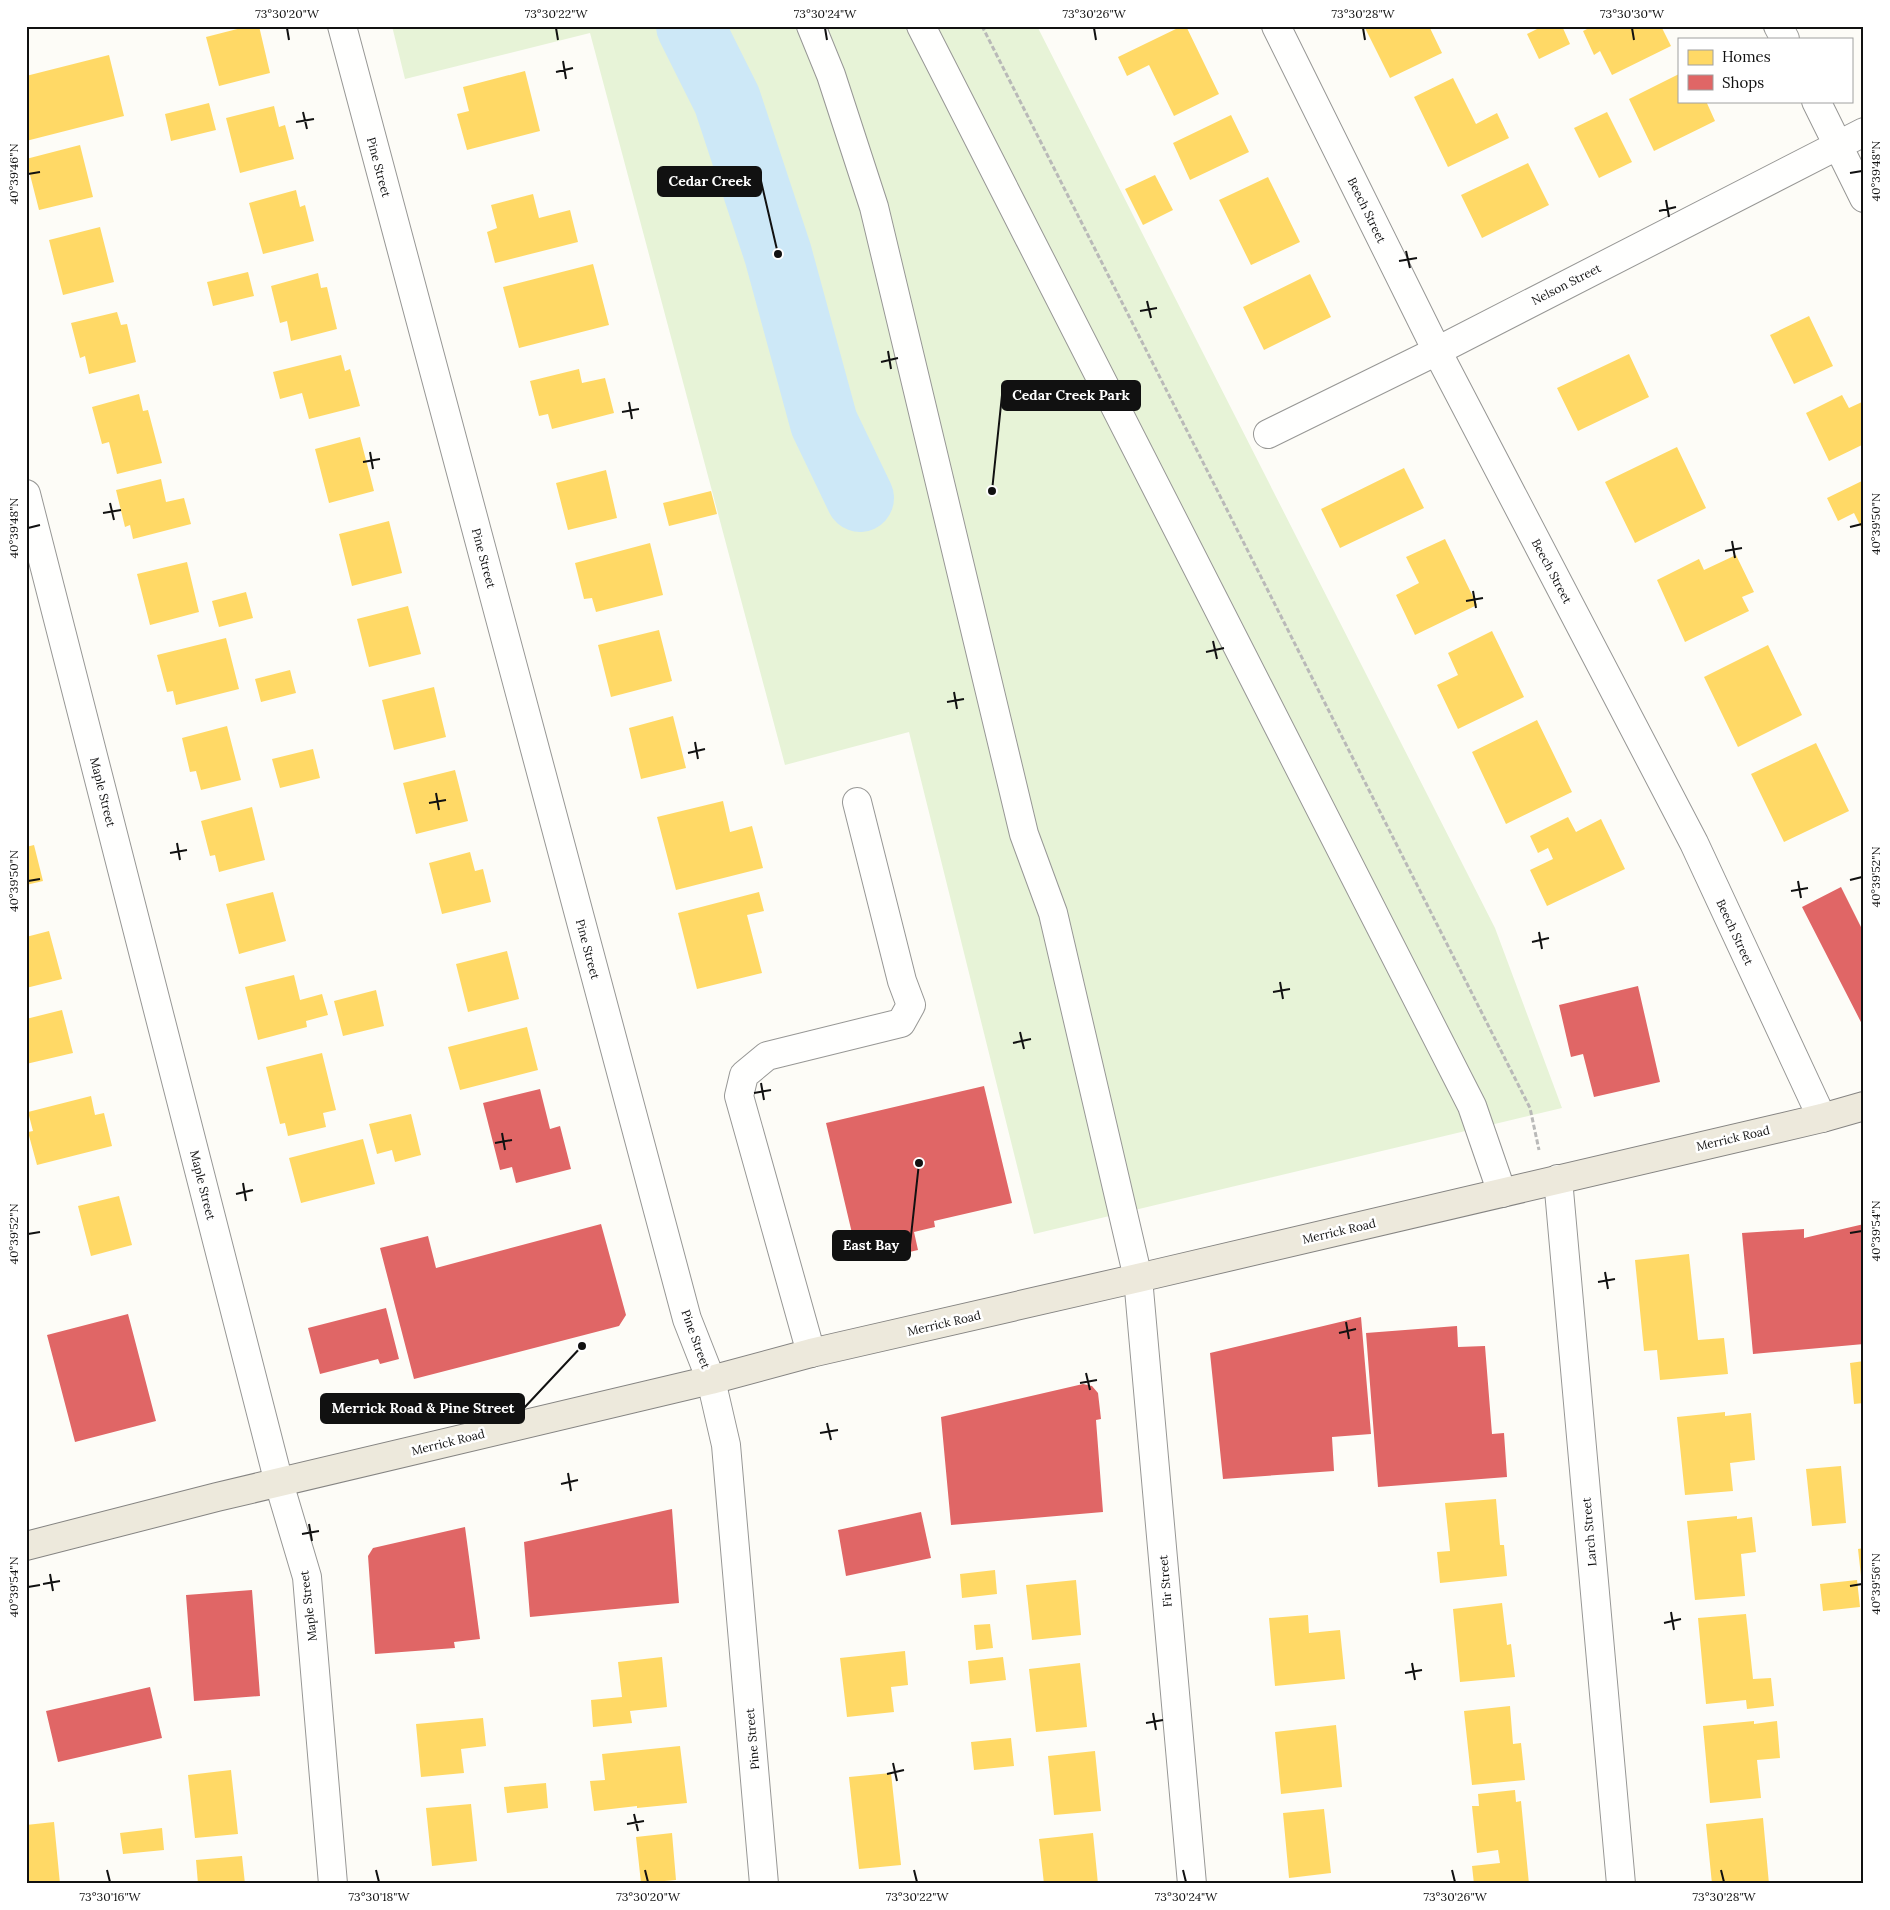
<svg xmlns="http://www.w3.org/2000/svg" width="1890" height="1910" font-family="Lora,serif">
<rect width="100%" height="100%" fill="#fdfcf7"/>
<path fill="#e7f3d7" d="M392 26H1037L1495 928 1562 1108 1034 1234 909 732 785 765 590 33 405 79Z"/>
<path fill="#ffd966" d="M249 26H259L270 73 219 86 206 37Z
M1182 26H1186L1219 94 1174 116 1149 65 1127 76 1118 57Z
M1364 26H1429L1442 53 1390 78Z
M1543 26H1562L1570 44 1539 59 1527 34Z
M1593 26H1661L1671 46 1612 75 1600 51 1594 55 1583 31Z
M109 55 124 116 26 141V76Z
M525 71 540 131 467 150 457 114 469 111 463 87Z
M1679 74V101H1706L1715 121 1654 151 1629 99Z
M1453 78 1476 124 1497 113 1509 138 1448 167 1414 97Z
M209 103 216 130 171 141 165 114Z
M274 106 279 127 285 125 294 159 240 173 226 118Z
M1607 112 1632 162 1599 178 1574 128Z
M1231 115 1249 152 1190 180 1173 143Z
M80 145 93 197 39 210 26 159Z
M1528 163 1549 205 1482 238 1461 195Z
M1155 175 1173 210 1143 225 1125 189Z
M1268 177 1300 242 1251 265 1219 200Z
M296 190 300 207 305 205 314 241 263 254 249 203Z
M533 194 539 218 570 210 578 242 495 263 487 232 497 228 491 205Z
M100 227 114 282 63 295 49 240Z
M593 264 609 325 519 348 503 287Z
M248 272 254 296 213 306 207 282Z
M318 273 321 288 327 287 337 329 291 341 287 321 280 323 271 286Z
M1310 274 1331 317 1264 350 1243 307Z
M117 312 121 325 127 324 136 362 89 374 85 356 80 358 71 323Z
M1809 316 1833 366 1794 384 1770 335Z
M1629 354 1649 397 1578 431 1557 388Z
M341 355 345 371 350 369 360 406 309 419 302 393 280 399 273 372Z
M579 369 582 383 605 378 614 413 552 429 548 414 539 416 530 381Z
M139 394 143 411 148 410 162 463 117 474 109 442 102 444 92 407Z
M1842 395 1849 408 1862 402 1864 404V444L1829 461 1806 413Z
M360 437 374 491 329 503 315 449Z
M1677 447 1706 508 1635 543 1605 482Z
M1404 468 1424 508 1340 548 1321 509Z
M606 470 617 518 568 530 556 483Z
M161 479 166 502 184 498 191 524 133 539 130 525 125 527 116 490Z
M1864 480V533L1854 513 1838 521 1827 498Z
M711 491 717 514 669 526 663 503Z
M389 521 402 573 352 586 339 534Z
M1445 539 1477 605 1415 635 1396 595 1419 583 1406 557Z
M650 543 663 595 596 612 592 598 584 599 575 563Z
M1736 555 1754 592 1742 597 1749 611 1685 642 1657 580 1699 559 1704 570Z
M187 562 199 612 150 625 137 574Z
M246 592 253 618 219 627 212 601Z
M408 606 421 654 369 667 357 619Z
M659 630 672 681 611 697 598 645Z
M1492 631 1524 697 1458 729 1437 685 1458 675 1448 653Z
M226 638 239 689 176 705 173 691 167 692 157 655Z
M1768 645 1802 715 1738 747 1704 677Z
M290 670 296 693 261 702 255 679Z
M434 687 446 737 394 750 382 700Z
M673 716 686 768 641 779 629 728Z
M1537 720 1572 792 1506 824 1472 752Z
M227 726 241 780 201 790 196 771 190 772 182 738Z
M1816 743 1849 811 1784 842 1751 774Z
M313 749 320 778 280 788 272 759Z
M455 770 468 821 416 834 403 783Z
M723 801 730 832 752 826 763 868 676 890 657 817Z
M252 807 265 860 219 872 215 855 210 856 201 821Z
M1568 817 1576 832 1601 819 1625 869 1547 906 1530 870 1553 859 1548 848 1538 853 1530 836Z
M34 845 43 881 26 885V847Z
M470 852 475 871 483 869 491 902 442 914 429 863Z
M273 892 286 941 239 954 226 904Z
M759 892 764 911 747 915 762 973 697 989 678 913Z
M49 931 62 979 26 988V937Z
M507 951 519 999 468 1012 456 964Z
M294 975 300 1000 322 994 328 1015 306 1021 307 1027 258 1040 245 987Z
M376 990 384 1026 343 1036 334 1001Z
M62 1010 73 1053 26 1064V1019Z
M527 1027 538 1070 460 1090 448 1047Z
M322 1053 336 1110 323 1113 326 1127 288 1136 285 1123 280 1124 266 1067Z
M91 1096 95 1115 104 1113 112 1146 37 1165 28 1132 33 1131 28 1112Z
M411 1114 421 1155 395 1162 392 1150 377 1154 369 1124Z
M363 1139 375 1184 301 1203 289 1158Z
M119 1196 132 1245 91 1256 78 1206Z
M1689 1254 1698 1340 1724 1338 1728 1374 1660 1380 1657 1350 1644 1351 1635 1260Z
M1864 1361V1403L1854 1404 1850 1363Z
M1725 1412V1416L1751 1413 1755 1460 1730 1463 1733 1491 1685 1495 1677 1417Z
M1841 1466 1846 1523 1812 1526 1806 1469Z
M1496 1499 1500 1545H1504L1507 1576 1440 1583 1437 1552 1450 1551 1445 1503Z
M1737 1516V1519L1752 1517 1756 1552 1741 1554 1745 1596 1695 1600 1687 1521Z
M1864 1548V1585H1862L1858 1549Z
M995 1570 997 1594 962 1598 960 1574Z
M1076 1580 1081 1635 1032 1640 1026 1585Z
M1857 1580 1860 1607 1823 1611 1820 1584Z
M1502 1603 1507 1645 1511 1644 1515 1677 1460 1682 1453 1609Z
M1746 1614 1753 1679 1771 1678 1774 1706 1747 1709 1746 1700 1706 1704 1698 1618Z
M1308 1615 1309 1633 1340 1630 1345 1679 1275 1686 1269 1618Z
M990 1624 993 1648 976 1650 974 1625Z
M905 1651 908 1685 891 1687 894 1712 847 1717 840 1658Z
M662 1657 667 1707 630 1711 632 1723 593 1727 591 1700 622 1697 618 1662Z
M1003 1657 1006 1680 970 1684 968 1661Z
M1080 1663 1087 1727 1036 1732 1029 1669Z
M1510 1706 1513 1744 1521 1743 1525 1780 1472 1785 1464 1711Z
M483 1718 486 1746 461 1749 464 1773 421 1777 416 1724Z
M1754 1721V1724L1777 1721 1780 1758 1757 1760 1761 1798 1710 1803 1703 1726Z
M1336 1725 1342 1787 1281 1794 1275 1732Z
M1011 1738 1014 1766 974 1770 971 1742Z
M680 1746 687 1803 637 1808V1806L594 1811 590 1781 605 1780 602 1754Z
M1095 1751 1101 1811 1054 1815 1048 1756Z
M231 1770 238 1834 195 1838 188 1775Z
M891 1773 901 1865 859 1869 849 1777Z
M546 1783 548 1808 507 1813 504 1787Z
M1515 1790 1516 1802 1521 1801 1529 1884H1474L1472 1866 1500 1863 1498 1850 1477 1853 1472 1806H1479L1478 1794Z
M471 1804 477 1861 432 1866 426 1808Z
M1324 1809 1331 1873 1289 1878 1283 1813Z
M1763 1818 1769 1884H1712L1706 1824Z
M54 1822 60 1884H26V1825Z
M162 1828 164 1850 123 1854 120 1833Z
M672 1833 676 1880 641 1883 636 1837Z
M1093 1833 1098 1884H1044L1039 1839Z
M242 1856 245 1884H198L196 1860Z"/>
<path fill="#e06666" d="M1841 887 1861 927 1864 926V1028L1802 907Z
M1638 986 1660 1082 1594 1097 1583 1054 1571 1057 1559 1005Z
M984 1086 1012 1203 934 1221 935 1227 914 1232 918 1250 884 1258 879 1240 855 1246 826 1123Z
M540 1089 550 1129 560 1126 571 1169 516 1183 512 1167 500 1170 483 1103Z
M601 1224 626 1315 619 1326 414 1379 380 1248 428 1236 436 1268Z
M1864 1224V1344L1753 1354 1742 1233 1804 1229V1238Z
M386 1308 399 1359 380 1364 378 1359 320 1374 308 1328Z
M128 1314 156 1421 75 1442 47 1335Z
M1361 1317 1371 1434 1332 1437 1334 1471 1223 1479 1210 1353Z
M1457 1326 1458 1347 1485 1346 1492 1434 1504 1433 1507 1477 1378 1487 1366 1333Z
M1083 1384 1092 1386 1098 1393 1101 1419 1096 1420 1103 1512 951 1525 941 1417Z
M672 1509 679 1603 530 1617 524 1542Z
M921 1512 931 1558 846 1576 838 1530Z
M465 1527 480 1639 454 1642 455 1648 375 1654 368 1556 373 1548Z
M252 1590 260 1696 194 1701 186 1595Z
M150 1687 162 1738 58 1762 46 1711Z"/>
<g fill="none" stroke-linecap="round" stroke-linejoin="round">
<path stroke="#cde8f7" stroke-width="68" d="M690 26 727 100 778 254 824 423 860 498"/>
<g stroke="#979795" stroke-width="30">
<path id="minor" d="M342 26 687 1319 711 1380 726 1445 764 1884
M811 26 831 75 874 207 1024 834 1053 913 1138 1278 1192 1884
M921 26 1472 1106 1502 1193
M1276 26 1437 351 1694 843 1822 1118
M1778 26 1785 39
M1816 101 1864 198
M1268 434 1437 351 1864 132
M26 494 279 1483 307 1577 333 1884
M1558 1179 1621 1884
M811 1353 739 1096 744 1075 767 1056 901 1023 911 1005 902 981 857 802"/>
</g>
<g stroke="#858482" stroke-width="30">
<path id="major" d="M26 1546 217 1497 711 1380 811 1353 1138 1278 1822 1118 1864 1106"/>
</g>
<path stroke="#b9b9b8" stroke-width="3" stroke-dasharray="5 2.5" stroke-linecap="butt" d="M982 26 1530 1108 1539 1150"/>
<use href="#minor" stroke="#fffffe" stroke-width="28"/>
<use href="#major" stroke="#ede9dc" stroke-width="28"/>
</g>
<path fill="none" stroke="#111" stroke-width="2" d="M287 28 289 40M556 28 558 40M825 28 827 40M1094 28 1096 40M1363 28 1365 40M1632 28 1634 40M563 61 566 79M556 72 573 68M303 112 307 129M296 122 314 119M1850 173 1862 171M28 174 40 172M1666 200 1669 217M1659 211 1676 207M1406 251 1410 268M1399 261 1417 258M1147 301 1151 318M1140 311 1157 308M888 351 891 369M881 362 898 358M629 402 632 419M622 412 639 409M370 452 373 469M363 462 380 459M110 503 114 520M103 513 121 510M1850 527 1862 524M28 528 40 525M1732 541 1735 558M1725 551 1742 548M1473 591 1476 608M1466 601 1483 598M1213 641 1217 659M1206 652 1224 648M954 692 957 709M947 702 964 699M695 742 698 759M688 753 705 749M436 793 439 810M429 803 446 800M177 843 180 860M170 853 187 850M1850 880 1862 877M28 881 40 879M1798 881 1801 898M1791 891 1808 888M1539 932 1542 949M1532 942 1549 938M1280 982 1283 999M1273 992 1290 989M1020 1032 1024 1049M1013 1043 1031 1039M761 1083 764 1100M754 1093 771 1090M502 1133 505 1150M495 1143 512 1140M243 1183 246 1201M236 1194 253 1190M1850 1233 1862 1231M28 1234 40 1232M1605 1272 1608 1289M1598 1282 1615 1279M1346 1322 1349 1339M1339 1333 1356 1329M1086 1373 1090 1390M1080 1383 1097 1380M827 1423 831 1440M820 1433 838 1430M568 1473 571 1491M561 1484 578 1480M309 1524 312 1541M302 1534 319 1531M50 1574 53 1591M43 1584 60 1581M1850 1586 1862 1584M28 1587 40 1585M1671 1612 1674 1630M1664 1623 1681 1619M1412 1663 1415 1680M1405 1673 1422 1670M1153 1713 1156 1730M1146 1723 1163 1720M893 1763 897 1781M887 1774 904 1770M634 1814 638 1831M627 1824 644 1821M107 1870 110 1882M376 1870 379 1882M645 1870 648 1882M914 1870 917 1882M1183 1870 1186 1882M1452 1870 1455 1882M1721 1870 1724 1882"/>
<g text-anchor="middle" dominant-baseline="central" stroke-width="5" stroke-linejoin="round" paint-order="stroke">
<g font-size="12" fill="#111" stroke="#fff">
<text transform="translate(379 167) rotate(75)">Pine Street</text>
<text transform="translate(1367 210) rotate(64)">Beech Street</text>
<text transform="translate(1566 284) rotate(-27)">Nelson Street</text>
<text transform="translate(484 558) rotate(75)">Pine Street</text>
<text transform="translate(1552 571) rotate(62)">Beech Street</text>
<text transform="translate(103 792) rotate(76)">Maple Street</text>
<text transform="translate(1735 932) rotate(65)">Beech Street</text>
<text transform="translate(588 949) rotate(75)">Pine Street</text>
<text transform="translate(1733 1138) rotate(-13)">Merrick Road</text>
<text transform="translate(203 1185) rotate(76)">Maple Street</text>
<text transform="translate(1339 1231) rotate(-13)">Merrick Road</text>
<text transform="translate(944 1323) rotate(-13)">Merrick Road</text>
<text transform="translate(696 1339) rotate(70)">Pine Street</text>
<text transform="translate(448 1442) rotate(-14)">Merrick Road</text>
<text transform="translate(1589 1532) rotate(-95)">Larch Street</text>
<text transform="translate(1165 1581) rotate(-95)">Fir Street</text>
<text transform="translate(308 1606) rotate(-97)">Maple Street</text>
<text transform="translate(752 1739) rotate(-95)">Pine Street</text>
</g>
</g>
<path fill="none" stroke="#111" stroke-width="2" d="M778 254L761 181M992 491L1002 395M919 1163L910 1245M582 1346L524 1408"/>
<g fill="#111" stroke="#fff" stroke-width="2">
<circle cx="778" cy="254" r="5"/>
<circle cx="992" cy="491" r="5"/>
<circle cx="919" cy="1163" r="5"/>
<circle cx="582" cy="1346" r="5"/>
</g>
<g fill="#111" stroke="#111" stroke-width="2">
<rect x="658" y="167" width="103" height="29" rx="5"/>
<rect x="1002" y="381" width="138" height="29" rx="5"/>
<rect x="833" y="1231" width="77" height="29" rx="5"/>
<rect x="321" y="1394" width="203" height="29" rx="5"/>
</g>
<g font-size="14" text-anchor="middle" font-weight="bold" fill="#fff">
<text x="710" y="186">Cedar Creek</text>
<text x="1071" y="400">Cedar Creek Park</text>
<text x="871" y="1250">East Bay</text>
<text x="423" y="1413">Merrick Road &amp; Pine Street</text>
</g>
<rect width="1890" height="1910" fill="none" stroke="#ffffff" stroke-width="55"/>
<rect x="1678" y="38" width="175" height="65" fill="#ffffff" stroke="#a0a0a0"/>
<rect x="1688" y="50" width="25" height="15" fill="#ffd966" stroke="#a0a0a0"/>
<text x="1722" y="62" font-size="15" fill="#111111">Homes</text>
<rect x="1688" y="75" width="25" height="15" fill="#e06666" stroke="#a0a0a0"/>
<text x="1722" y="88" font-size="15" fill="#111111">Shops</text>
<rect x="28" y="28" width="1834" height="1854" fill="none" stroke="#111" stroke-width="2"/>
<g font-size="12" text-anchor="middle" fill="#111">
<text x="287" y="18">73°30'20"W</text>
<text x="556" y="18">73°30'22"W</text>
<text x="825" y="18">73°30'24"W</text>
<text x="1094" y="18">73°30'26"W</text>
<text x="1363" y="18">73°30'28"W</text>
<text x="1632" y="18">73°30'30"W</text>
<text transform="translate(1876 171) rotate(-90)" y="4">40°39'48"N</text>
<text transform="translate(14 174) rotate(-90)" y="4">40°39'46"N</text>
<text transform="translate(1876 524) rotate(-90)" y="4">40°39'50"N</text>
<text transform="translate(14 528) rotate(-90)" y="4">40°39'48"N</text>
<text transform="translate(1876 877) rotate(-90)" y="4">40°39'52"N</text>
<text transform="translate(14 881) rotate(-90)" y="4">40°39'50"N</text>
<text transform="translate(1876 1231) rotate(-90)" y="4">40°39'54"N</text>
<text transform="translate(14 1234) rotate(-90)" y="4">40°39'52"N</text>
<text transform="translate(1876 1584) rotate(-90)" y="4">40°39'56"N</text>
<text transform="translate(14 1587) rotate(-90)" y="4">40°39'54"N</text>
<text x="110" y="1901">73°30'16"W</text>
<text x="379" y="1901">73°30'18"W</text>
<text x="648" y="1901">73°30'20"W</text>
<text x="917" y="1901">73°30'22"W</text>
<text x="1186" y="1901">73°30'24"W</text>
<text x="1455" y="1901">73°30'26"W</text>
<text x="1724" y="1901">73°30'28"W</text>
</g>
</svg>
